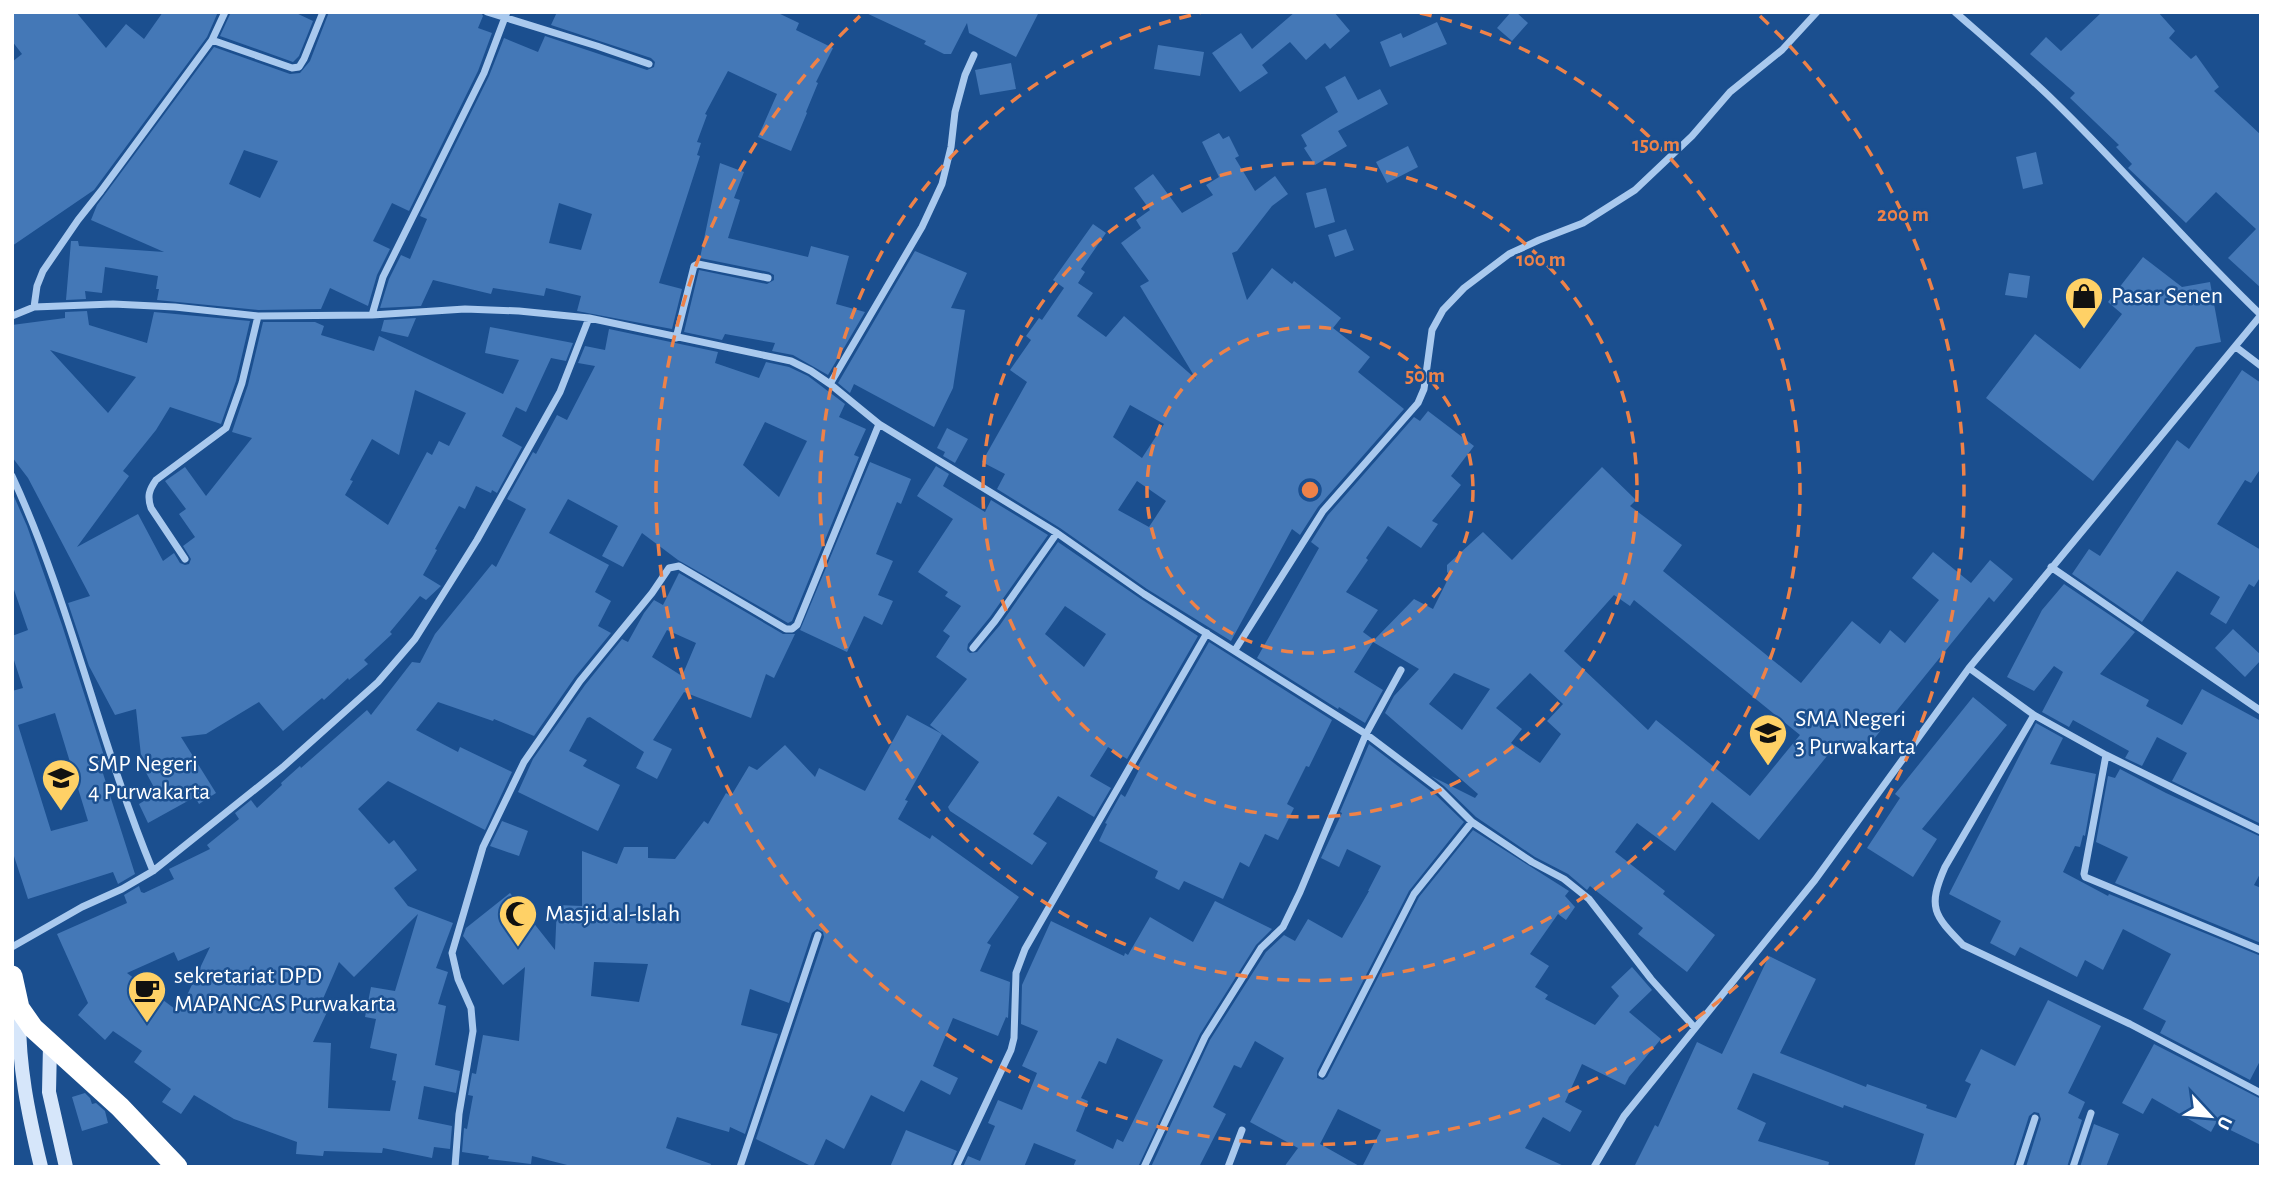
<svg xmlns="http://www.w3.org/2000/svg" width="2273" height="1179" font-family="'Alegreya Sans',sans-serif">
<rect width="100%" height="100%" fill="#1b4f8f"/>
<path fill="#4478b7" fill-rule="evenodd" d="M12 12H76L106 48 126 24 144 39 163 12H218L207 37 94 190 12 246V62L22 54 12 41Z
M231 12H294L313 21 299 56 293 62 220 36Z
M329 12H481L483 16 478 28 492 33 478 71 409 211 392 203 373 241 390 249 377 275 368 306 330 288 321 309 258 310 157 300 159 289H156L158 276 105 267 102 293 85 291 86 299 66 300 71 241H78L79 246 164 252 91 220 97 205 214 47 290 74 300 73 310 61ZM244 150 278 161 260 198 229 184Z
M557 12H776L799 23 796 30 833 48 816 82 818 83 806 112 807 113 791 151 758 137 777 94 728 71 705 114 707 115 697 142 701 143 697 155 700 156 659 283 682 289 672 329 577 311 581 296 546 288 544 296 493 288 491 294 433 280 421 306 380 308 389 279 401 255 410 259 427 219 420 216 489 76 504 38 538 52 545 36 647 70 654 67 655 62 651 58 551 25ZM559 203 592 214 581 250 549 243Z
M864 12H1039L1016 57 969 33 967 23 951 54H944L924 44 926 41Z
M1295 12H1334L1350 31 1330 49 1325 43 1306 60 1290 42 1262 65 1268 73 1240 92 1212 53 1241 33 1252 49Z
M1511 12H1516L1528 23 1512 41 1497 28Z
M2102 12H2158L2175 31 2169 38 2191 59 2196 55 2219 87 2214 91 2261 135V288L2228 258 2256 229 2216 192 2186 223 2128 168 2132 164 2116 147 2119 145 2070 98 2075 93 2030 54 2046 37 2061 51Z
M1437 22 1447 44 1390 67 1380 42 1401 33 1403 38Z
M1158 45 1204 52 1200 76 1154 69Z
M1011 63 1016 89 980 95 975 70Z
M1345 76 1358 100 1380 89 1388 104 1338 131 1347 146 1315 165 1304 148 1307 146 1301 135 1338 112 1325 87Z
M1219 133 1223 139 1229 136 1239 156 1235 158 1255 191 1275 176 1288 194 1272 206 1237 251 1232 253 1247 300 1272 268 1292 284 1294 281 1341 318 1333 328 1370 357 1358 372 1404 409 1318 507 1300 535 1292 529 1231 641 1147 589 1060 528 997 489 1005 474 982 462 1027 382 1010 370 1031 340 1026 336 1039 318 1042 320 1064 288 1053 280 1093 224 1106 233 1081 269 1085 272 1078 283 1093 293 1077 316 1106 337 1124 316 1196 379 1140 286 1149 281 1121 243 1141 228 1136 220 1150 210 1134 188 1153 174 1182 213 1213 195 1206 185 1219 177 1202 142ZM1130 405 1164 424 1142 458 1113 437ZM1137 481 1166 501 1149 527 1118 510Z
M1408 146 1418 167 1387 183 1376 162Z
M2036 152 2043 184 2023 189 2016 157Z
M720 163 744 172 734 198 740 200 728 238 808 257 811 246 849 256 836 304 865 312 828 375 793 355 772 351 775 343 725 334 722 340 684 332 699 270 767 284 774 280V275L769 272 700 258Z
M1326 188 1335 222 1315 228 1306 193Z
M1346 229 1354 250 1335 257 1328 235Z
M915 251 967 273 951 308 965 310 953 388 934 427 854 384 850 393 838 383Z
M2143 257 2182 287 2210 282 2221 342 2196 347 2093 481 1986 398 2035 334 2080 369 2122 314 2108 302Z
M2009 273 2030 276 2027 298 2005 295Z
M87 311 89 325 147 343 154 312 250 321 236 381 221 424 170 407 156 430 123 471 129 476 77 547 138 514 163 561 174 553 180 563 185 565 189 564 191 559 183 546 195 537 179 514 186 509 165 481 185 467 206 496 252 438 232 432 248 385 263 322H315L324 326 321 335 374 351 379 336 503 394 519 360 485 353 490 327 573 343 566 361 551 358 526 412 516 407 502 436 522 447 497 493 492 490 491 493 476 486 465 509 459 506 435 549 437 550 423 575 441 586 426 600 420 596 390 632 392 634 364 660 368 664 349 680 348 678 324 700 322 698 283 731 259 702 206 734 181 737 216 793 199 804 195 797 148 823 139 804 157 793 142 765 136 709 115 715 89 666 68 603 90 596 28 478 12 457V325L65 318V312ZM50 350 136 377 108 413ZM415 390 466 413 449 446 439 441 432 455 427 452 388 525 345 495 353 481 350 480 372 439 399 455Z
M416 318 408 337 381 331 384 320Z
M609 329 718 352 715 363 759 378 766 362 789 367 808 376 845 404 839 417 866 429 854 455 859 457 792 621 788 623 678 560 642 533 623 567 602 556 618 526 568 499 549 533 609 565 595 592 611 601 598 626 611 633 575 677 534 736 494 719 493 721 438 702 416 730 458 752 460 747 512 772 485 830 388 781 358 809 389 844 394 840 417 870 394 888 408 906 453 923 436 968 448 972 438 1004 446 1006 435 1065 460 1071 456 1093 424 1086 418 1119 452 1126 450 1149 434 1147 432 1158 383 1148 382 1153 324 1151 323 1156 296 1154 297 1142 234 1119 194 1095 181 1114 162 1102 171 1089 134 1062 142 1051 113 1031 105 1040 78 1015 88 1003 57 934 127 903 124 895 139 886 141 892 144 893 174 879 169 869 210 849 207 845 239 819 235 813 251 800 257 808 282 785 281 783 300 766 301 768 367 710 371 715 412 662 420 663 435 634 492 564 496 567 526 509 507 499 533 452 536 454 557 415 567 420 595 366 578 363 585 346 605 350ZM765 422 807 441 779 497 743 465ZM418 914 395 991 371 987 365 1017 376 1019 370 1048 397 1054 392 1080 396 1081 390 1111 328 1108 331 1043 313 1042 327 1012 319 1008 339 962 354 977ZM210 947 179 1012 127 973 174 952 178 961Z
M2242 370 2261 383V468L2251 483 2245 480 2217 524 2261 550V576L2254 587 2249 584 2226 624 2210 614 2220 597 2177 571 2142 622 2072 574 2089 549 2100 556 2177 440 2189 449Z
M1428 411 1474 446 1451 476 1461 485 1432 521 1438 524 1421 548 1388 526 1366 558 1368 560 1346 592 1378 610 1363 632 1374 640 1414 599 1433 609 1450 575 1447 572V565L1483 532 1512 560 1602 467 1636 500 1630 506 1682 545 1663 571 1801 683 1852 621 1880 644 1890 630 1905 643 1939 600 1912 578 1933 552 1971 583 1990 560 2013 579 1994 602 1989 597 1860 756 1840 740 1759 840 1712 802 1675 851 1637 823 1615 852 1665 891 1663 894 1715 935 1687 972 1638 934 1643 928 1590 886 1587 890 1568 874 1535 857 1476 817 1444 786 1431 776 1475 798 1478 794 1385 713 1394 696 1419 669 1373 642 1354 672 1383 690 1365 723 1339 707 1338 709 1257 658 1319 548 1311 542 1328 515 1414 417 1420 421ZM1614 595 1630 606 1634 600 1800 735 1750 796 1656 720 1648 730 1564 651ZM1454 673 1490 689 1462 730 1429 704ZM1530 673 1563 704 1547 721 1561 734 1540 763 1511 743 1522 729 1496 708Z
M947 428 968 439 955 463 943 456 945 452 937 448Z
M870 462 911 479 901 504 897 502 876 554 893 561 878 595 893 601 882 625 864 616 847 652 800 630Z
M936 466 949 474 943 486 985 512 991 500 1048 535 990 617 968 644 967 650 970 653 977 652 1000 625 1058 542 1141 599 1198 636 1127 759 1108 747 1090 776 1111 788 1094 817 1058 796 1033 834 1047 843 1032 865 950 811 948 807 979 762 930 725 967 679 936 657 950 636 943 631 961 606 945 596 948 592 918 572 953 519 917 496ZM1065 606 1106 634 1084 667 1045 634Z
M12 492 27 526 62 625 106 762 100 764 135 874 118 884 113 872 28 899 12 850V691L23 688 12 654V636L28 630 12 584ZM55 713 88 821 51 831 18 725Z
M679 573 783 634H795L774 678 766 674 751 718 684 692 653 740 672 749 657 779 636 768 644 752 590 717 587 718 569 751 587 760 583 766 620 785 598 831 518 792 533 759 585 685 622 639 628 642 644 613 654 600 663 605ZM667 630 696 643 682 676 652 657Z
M2064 584 2135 632 2100 674 2149 700 2146 706 2182 725 2202 689 2261 721V824L2172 781 2187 753 2157 737 2142 766 2125 758 2129 751 2073 720 2069 727 2042 712 2063 672 2054 666 2034 691 2007 677 2042 610Z
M2233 629 2261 655V660L2245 677 2215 648Z
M1209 642 1332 720 1309 767 1306 766 1287 804 1294 808 1278 840 1265 834 1249 867 1240 862 1223 899 1184 881 1179 890 1155 878 1158 871 1099 841 1107 824 1105 823 1121 794 1125 797 1140 768 1138 766Z
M1973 697 2007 725 1922 829 1937 839 1913 877 1867 848 1900 798 1895 794Z
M907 715 942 734 905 800 908 801 898 819 930 839 932 835 1019 897 987 943 991 945 980 971 1010 982 1008 1018 1006 1017 998 1036 953 1018 933 1066 958 1078 950 1095 921 1080 904 1112 871 1095 844 1149 826 1139 813 1167 756 1139 824 937 823 932 817 929 812 933 789 1003 750 989 741 1025 778 1034 745 1134 730 1127 729 1132 677 1117 666 1148 711 1164 710 1167H575L532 1156 531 1164 488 1159 489 1156 462 1152 464 1128 467 1129 473 1096 468 1095 472 1073 476 1074 483 1035 519 1041 525 967 503 985 463 936 466 928 510 893 555 950 557 905 582 906V851L617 864 624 847H648V858L675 859 704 821 708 824 726 793 731 796 749 766 757 770 785 745 815 777 819 768 865 791ZM594 962 648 964 639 1002 591 996Z
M2036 723 2063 738 2050 764 2096 774 2085 836 2083 835 2080 847 2075 846 2063 872 2108 896 2109 894 2261 956V1059L2250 1080 2160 1033 2166 1021 2143 1009 2171 954 2123 929 2103 970 2085 960 2077 977 2020 947 2015 956 1990 943 2001 921 1949 894Z
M1369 744 1436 795 1464 822 1409 891 1317 1071V1078L1323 1080 1327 1077 1419 897 1473 830 1569 891 1565 896 1575 907 1566 920 1558 914 1530 954 1549 966 1535 987 1548 995 1545 999 1595 1025 1619 996 1611 987 1632 967 1652 990 1629 1012 1661 1039 1629 1077 1625 1085 1582 1064 1565 1102 1582 1111 1570 1132 1543 1117 1525 1148 1566 1167H1362L1381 1130 1338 1109 1320 1144 1361 1167H1284L1298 1148 1250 1122 1284 1058 1255 1041 1241 1068 1234 1065 1213 1107 1226 1114 1199 1167H1151L1210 1040 1266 952 1284 935 1295 941 1308 919 1342 938 1369 891H1368L1381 866 1347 849 1339 867 1321 858 1342 813 1340 812Z
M2120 769 2166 793 2261 837V872L2254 885 2261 888V943L2115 883 2128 857 2096 842 2108 776 2115 778Z
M502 821 528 831 519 856 490 846Z
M1215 901 1272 929 1256 945 1200 1034 1138 1167H1073L1076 1160 1034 1143 1024 1167H963L968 1156 980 1161 995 1126 988 1123 998 1100 1022 1110 1037 1073 1022 1066 1038 1031 1021 1024 1022 985 1051 921 1124 956 1125 953 1128 955 1150 917 1193 942ZM1117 1038 1163 1060 1123 1142 1117 1139 1113 1149 1076 1131 1088 1101 1081 1098 1099 1061 1106 1064Z
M1769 956 1816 979 1780 1053 1866 1087 1867 1084 1927 1105 1926 1108 1956 1118 1971 1084 1965 1081 1981 1049 2015 1066 2048 1000 2101 1026 2068 1093 2085 1102 2078 1118 2082 1120 2067 1167H2026L2041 1119 2039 1113 2034 1112 2029 1116 2013 1167H1914L1924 1134 1844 1105 1843 1108 1753 1073 1737 1109 1766 1123 1758 1141 1829 1162 1828 1167H1634L1655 1125 1658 1127 1697 1042 1722 1054Z
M2154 1044 2261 1099V1145L2216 1123 2211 1132 2152 1098 2143 1114 2122 1103Z
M85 1093 90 1098 92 1104 96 1103 105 1111 108 1123 82 1131 72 1097Z
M2094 1124 2119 1134 2106 1167H2080Z
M906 1130 957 1151 950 1167H890Z"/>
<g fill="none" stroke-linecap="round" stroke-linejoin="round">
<path stroke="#a9c9ee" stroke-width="7" d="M487 12 597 46 649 64
M1955 12C1988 41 2022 70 2054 101 2125 170 2189 246 2261 315
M212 40 225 12
M34 307 37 286 43 271 78 220 101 191 212 40 292 68 299 67 304 59 323 12
M372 315 383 277 484 73 507 12
M12 316 34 307 113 304 175 307 258 316 372 315 465 309 519 311 589 318 791 361 811 371 830 384 879 424 1057 533 1144 594 1366 734 1440 790 1472 822 1532 862 1564 879 1589 899 1651 979 1695 1028
M676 338 694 266 698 264 768 278
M2236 347 2261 366
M830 384 922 227 942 184 951 147 955 112 965 75 974 55
M12 476C71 603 99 742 153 871
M185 559 151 508C147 496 149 490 156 480L226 428 242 383 258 316
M2051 567 2261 711
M973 648 995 621 1057 533
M1235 650 1323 511 1418 403 1424 389 1432 330 1443 310 1464 288 1509 254 1539 240 1583 223 1635 190 1692 136 1730 92 1782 50 1817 12
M1969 668 2034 715 2106 755 2261 831
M2034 715 1945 867C1927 908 1934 915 1963 945L2130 1024 2261 1093
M2106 755 2084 874 2085 877 2261 950
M12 947 82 907 122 889 153 871 283 767 378 682 415 639 477 540 560 392 589 318
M1322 1074 1414 894 1472 822
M455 1167 459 1114 473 1031 471 1008 458 979 452 953 483 847 524 762 580 681 652 593 669 568 679 566 786 629H792L797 625 879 424
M740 1167 818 935
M956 1167 1011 1050 1014 1038 1016 973 1025 949 1207 633
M1144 1167 1205 1037 1261 948 1283 927 1300 892 1366 734 1401 670
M1228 1167 1242 1130
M1594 1167 1624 1116 1815 880 1969 668 2261 315
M2019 1167 2035 1118
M2073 1167 2091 1113"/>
<path stroke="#d6e6fa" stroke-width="14" d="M19 1009C18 1065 28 1113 41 1167
M50 1045 49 1092 66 1167"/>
<path stroke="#fff" stroke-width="21" d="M12 976 19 1008 33 1028 120 1107 177 1167"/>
</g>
<g fill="none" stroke="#ee8249" stroke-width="3.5" stroke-dasharray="12 9">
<circle cx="1310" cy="490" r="163"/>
<circle cx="1310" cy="490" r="327"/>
<path d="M1420 13A490 490 0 1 1 1200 13"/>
<path d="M1760 16A654 654 0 1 1 860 16"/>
</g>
<defs>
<g id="shop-pin" transform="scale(2.0125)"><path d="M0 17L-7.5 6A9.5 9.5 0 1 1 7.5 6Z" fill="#ffd166" stroke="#1b4f8f"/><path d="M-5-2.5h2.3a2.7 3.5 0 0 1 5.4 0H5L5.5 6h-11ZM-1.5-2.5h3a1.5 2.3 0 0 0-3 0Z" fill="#111"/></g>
<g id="school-pin" transform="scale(2.0125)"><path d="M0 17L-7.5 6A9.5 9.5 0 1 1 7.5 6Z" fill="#ffd166" stroke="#1b4f8f"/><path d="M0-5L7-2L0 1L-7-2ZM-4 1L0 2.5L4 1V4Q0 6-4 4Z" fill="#111"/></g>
<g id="mosque-pin" transform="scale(2.0125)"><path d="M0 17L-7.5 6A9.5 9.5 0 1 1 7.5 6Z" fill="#ffd166" stroke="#1b4f8f"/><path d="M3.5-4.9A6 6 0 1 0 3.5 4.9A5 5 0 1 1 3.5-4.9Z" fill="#111"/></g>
<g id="cafe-pin" transform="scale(2.0125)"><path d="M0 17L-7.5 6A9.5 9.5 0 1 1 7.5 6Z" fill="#ffd166" stroke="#1b4f8f"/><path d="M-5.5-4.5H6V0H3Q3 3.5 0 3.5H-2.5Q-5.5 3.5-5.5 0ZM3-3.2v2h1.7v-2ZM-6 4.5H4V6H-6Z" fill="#111"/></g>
</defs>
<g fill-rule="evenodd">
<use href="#shop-pin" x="2084" y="296"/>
<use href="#school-pin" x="1768" y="733"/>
<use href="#school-pin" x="61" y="778"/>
<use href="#mosque-pin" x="518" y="914"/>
<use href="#cafe-pin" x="147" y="990"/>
</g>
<g text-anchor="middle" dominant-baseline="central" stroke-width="5" stroke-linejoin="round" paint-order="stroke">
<g font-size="24" fill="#fff" stroke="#1b4f8f" text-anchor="start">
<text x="2111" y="296">Pasar Senen</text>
<text x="1795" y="719">SMA Negeri<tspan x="1795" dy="28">3 Purwakarta</tspan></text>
<text x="88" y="764">SMP Negeri<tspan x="88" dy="28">4 Purwakarta</tspan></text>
<text x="545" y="914">Masjid al-Islah</text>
<text x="174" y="976">sekretariat DPD<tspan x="174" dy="28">MAPANCAS Purwakarta</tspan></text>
</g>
</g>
<circle cx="1310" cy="490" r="10" fill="#ee8249" stroke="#1b4f8f" stroke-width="3.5"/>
<g font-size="21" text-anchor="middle" font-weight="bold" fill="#ee8249" stroke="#1b4f8f" stroke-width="5" stroke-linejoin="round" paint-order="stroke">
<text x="1656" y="151">150 m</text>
<text x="1903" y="221">200 m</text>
<text x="1541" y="266">100 m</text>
<text x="1425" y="382">50 m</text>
</g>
<rect width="2273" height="1179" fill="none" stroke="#ffffff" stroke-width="28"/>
<g transform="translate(2210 1116) rotate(116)" stroke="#1b4f8f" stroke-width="5" paint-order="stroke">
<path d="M0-5L12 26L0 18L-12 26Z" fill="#ffffff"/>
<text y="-10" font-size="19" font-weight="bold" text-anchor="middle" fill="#ffffff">U</text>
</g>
</svg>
